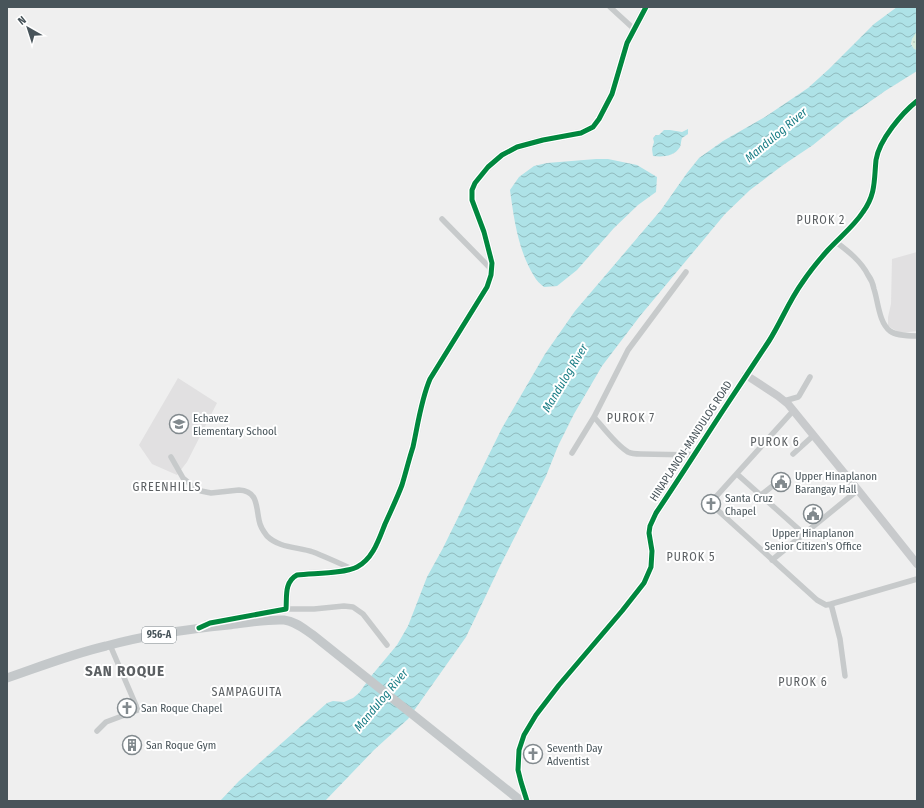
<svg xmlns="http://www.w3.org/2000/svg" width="924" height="808" font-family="'Fira Sans Condensed',sans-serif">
<defs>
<pattern id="grass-dots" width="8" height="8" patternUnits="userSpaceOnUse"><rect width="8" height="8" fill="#d6ecdb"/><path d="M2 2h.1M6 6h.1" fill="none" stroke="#b9ccbe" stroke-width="1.8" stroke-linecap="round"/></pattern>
<pattern id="water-waves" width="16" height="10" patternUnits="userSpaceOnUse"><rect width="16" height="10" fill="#aee2e7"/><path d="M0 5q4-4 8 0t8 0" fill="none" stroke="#90babe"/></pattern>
</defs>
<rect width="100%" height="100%" fill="#efefef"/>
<path fill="#e1e0e1" d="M917 252V331L900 333 888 326V317L891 304 892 259Z
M178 378 217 403 187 462 177 475 152 464 139 445Z"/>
<path fill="url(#grass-dots)" d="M917 31V50L914 49C909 42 912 37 917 31Z"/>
<path fill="url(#water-waves)" d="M897 7H917V31L912 39 911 44 914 49 917 50V71L885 91 845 119 813 145 783 165 750 190 725 214 640 316 602 366 574 414 558 446 546 476 501 564 466 637 408 719 374 750 325 801H220L239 781 327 703 333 701 344 702 353 698 359 693 372 675 397 645 408 626 427 577 443 548 502 428 545 354 575 311 661 210 687 173 699 158 723 141 765 117 808 88 829 69 874 24Z
M688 129V134L682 138C681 140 681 145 680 147 674 157 662 157 653 156L652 149 654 142 653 138 656 135H659L664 130H670L682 132Z
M596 159H608L637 165 657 177 656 192 638 205 614 228 577 270 557 286 544 287C540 284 536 280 534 276 518 250 514 219 510 190L519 177 534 166 547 163Z"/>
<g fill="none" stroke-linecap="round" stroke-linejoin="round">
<path stroke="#c7cacb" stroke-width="5.5" d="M610 7 634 29
M442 219 492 270
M836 242C848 251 861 261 868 275 871 279 873 284 874 289 878 301 879 323 890 331 895 335 910 336 917 336
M784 401 798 397 799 396 810 377
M793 411 713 500 712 502 713 506 817 600 826 605 831 604 917 579
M594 417C603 427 616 445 628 452 632 454 636 454 641 454L695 455
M572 453 594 417 628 350 686 272
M793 454 814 435
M171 457 183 478 196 489 201 491 211 493 239 490C258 491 256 506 259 520 260 526 263 531 267 536 279 548 298 547 313 552 326 557 339 563 352 569
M737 474 804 534
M761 495 775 484
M772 560 858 490
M831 604 840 639 845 676
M286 609H314L344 606 353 607 363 614 387 645
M97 731 106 722 138 710 110 645"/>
<path stroke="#c8cacc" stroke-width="8" d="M746 375 778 396 788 404 858 490 917 564
M207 624 221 621 286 609C287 597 284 582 297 575 313 573 343 574 357 567 373 559 379 539 385 524 391 511 397 498 402 485 406 472 409 459 413 447 418 424 421 400 430 379L487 287 491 275 492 263 484 232 472 200V190L475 183 488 167 502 155 517 147 543 140 581 133 593 127 599 119 612 94 627 43 646 7
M527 801 521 782 518 770 519 750 524 735 536 715 559 685 622 611 644 583 651 567 652 551 649 533 650 526 656 513C679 479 701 444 724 409 739 386 754 364 769 341 781 322 789 301 802 283 810 271 819 260 828 250 840 237 854 226 863 212 876 194 874 180 876 160 879 140 902 113 917 101"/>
<path stroke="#c4c8ca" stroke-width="9" d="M7 678C39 667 72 654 106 646 146 635 188 629 229 625 245 623 268 619 284 620 295 621 304 629 313 635L521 801"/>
<g stroke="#fff" stroke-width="8">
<path id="cycleway" d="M199 628 210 623 221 621 286 609C287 597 284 582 297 575 313 573 343 574 357 567 373 559 379 539 385 524 391 511 397 498 402 485 406 472 409 459 413 447 418 424 421 400 430 379L487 287 491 275 492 263 484 232 472 200V190L475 183 488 167 502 155 517 147 543 140 581 133 593 127 599 119 612 94 627 43 646 7
M527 801 521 782 518 770 519 750 524 735 536 715 559 685 622 611 644 583 651 567 652 551 649 533 650 526 656 513C679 479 701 444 724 409 739 386 754 364 769 341 781 322 789 301 802 283 810 271 819 260 828 250 840 237 854 226 863 212 876 194 874 180 876 160 879 140 902 113 917 101"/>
</g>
<use href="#cycleway" stroke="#00873e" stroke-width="5"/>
</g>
<defs>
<g id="school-ring" transform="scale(1)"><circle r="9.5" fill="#fff" stroke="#828a8e" stroke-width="1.5"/><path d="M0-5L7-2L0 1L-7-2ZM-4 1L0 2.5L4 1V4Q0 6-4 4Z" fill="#828a8e"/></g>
<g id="civic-ring" transform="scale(1)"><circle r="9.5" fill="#fff" stroke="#828a8e" stroke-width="1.5"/><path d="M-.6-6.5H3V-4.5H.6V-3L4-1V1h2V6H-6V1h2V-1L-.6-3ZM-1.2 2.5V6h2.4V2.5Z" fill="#828a8e"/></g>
<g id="church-ring" transform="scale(1)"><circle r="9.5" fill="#fff" stroke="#828a8e" stroke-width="1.5"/><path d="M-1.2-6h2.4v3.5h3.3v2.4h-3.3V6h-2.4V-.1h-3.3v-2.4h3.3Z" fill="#828a8e"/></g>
<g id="building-ring" transform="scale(1)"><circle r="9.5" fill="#fff" stroke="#828a8e" stroke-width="1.5"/><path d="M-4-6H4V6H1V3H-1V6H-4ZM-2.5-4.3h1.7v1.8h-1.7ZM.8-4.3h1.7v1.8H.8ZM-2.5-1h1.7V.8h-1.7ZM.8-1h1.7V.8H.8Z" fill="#828a8e"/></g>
</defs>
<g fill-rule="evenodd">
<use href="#school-ring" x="179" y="424"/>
<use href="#civic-ring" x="781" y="482"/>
<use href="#church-ring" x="711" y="504"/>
<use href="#civic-ring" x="813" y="514"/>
<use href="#church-ring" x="127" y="708"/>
<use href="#building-ring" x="132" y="745"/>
<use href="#church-ring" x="533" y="754"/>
</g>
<g text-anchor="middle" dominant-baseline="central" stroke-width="4" stroke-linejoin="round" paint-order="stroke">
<rect fill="#fff" stroke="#7f878c" stroke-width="1" x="142" y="627" width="34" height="16" rx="3"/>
<g font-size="10" font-weight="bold" fill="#48545a">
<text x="159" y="635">956-A</text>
</g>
<g font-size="11" fill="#48545a" stroke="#fff" text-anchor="start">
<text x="193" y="418">Echavez<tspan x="193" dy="13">Elementary School</tspan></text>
<text x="795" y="476">Upper Hinaplanon<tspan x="795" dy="13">Barangay Hall</tspan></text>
<text x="725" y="498">Santa Cruz<tspan x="725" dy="13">Chapel</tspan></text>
<text x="813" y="533" text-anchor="middle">Upper Hinaplanon<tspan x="813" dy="13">Senior Citizen's Office</tspan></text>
<text x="141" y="708">San Roque Chapel</text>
<text x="146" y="745">San Roque Gym</text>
<text x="547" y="748">Seventh Day<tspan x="547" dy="13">Adventist</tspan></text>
</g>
<g font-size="11" fill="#48545a" stroke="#fff">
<text transform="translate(691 441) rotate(-57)">HINAPLANON-MANDULOG ROAD</text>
</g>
<g font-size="12" font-style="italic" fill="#1a7d85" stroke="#fff">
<text transform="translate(776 135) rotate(-40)">Mandulog River</text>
<text transform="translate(565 378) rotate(-59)">Mandulog River</text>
<text transform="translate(381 700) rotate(-50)">Mandulog River</text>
</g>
<g font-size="12" letter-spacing="1" fill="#5b5f62" stroke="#fff">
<text x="821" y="220">PUROK 2</text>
<text x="631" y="418">PUROK 7</text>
<text x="775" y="442">PUROK 6</text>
<text x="167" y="487">GREENHILLS</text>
<text x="691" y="557">PUROK 5</text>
<text x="803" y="682">PUROK 6</text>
<text x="247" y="692">SAMPAGUITA</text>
</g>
<g font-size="15" font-weight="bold" letter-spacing="1" fill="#5b5f62" stroke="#fff">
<text x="125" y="671">SAN ROQUE</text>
</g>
</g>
<rect width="924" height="808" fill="none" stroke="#48545a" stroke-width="16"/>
<g transform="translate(28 28) rotate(321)" stroke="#ffffff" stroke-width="3" paint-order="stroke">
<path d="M0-3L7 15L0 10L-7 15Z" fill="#48545a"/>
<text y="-6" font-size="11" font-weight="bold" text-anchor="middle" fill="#48545a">N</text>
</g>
</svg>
